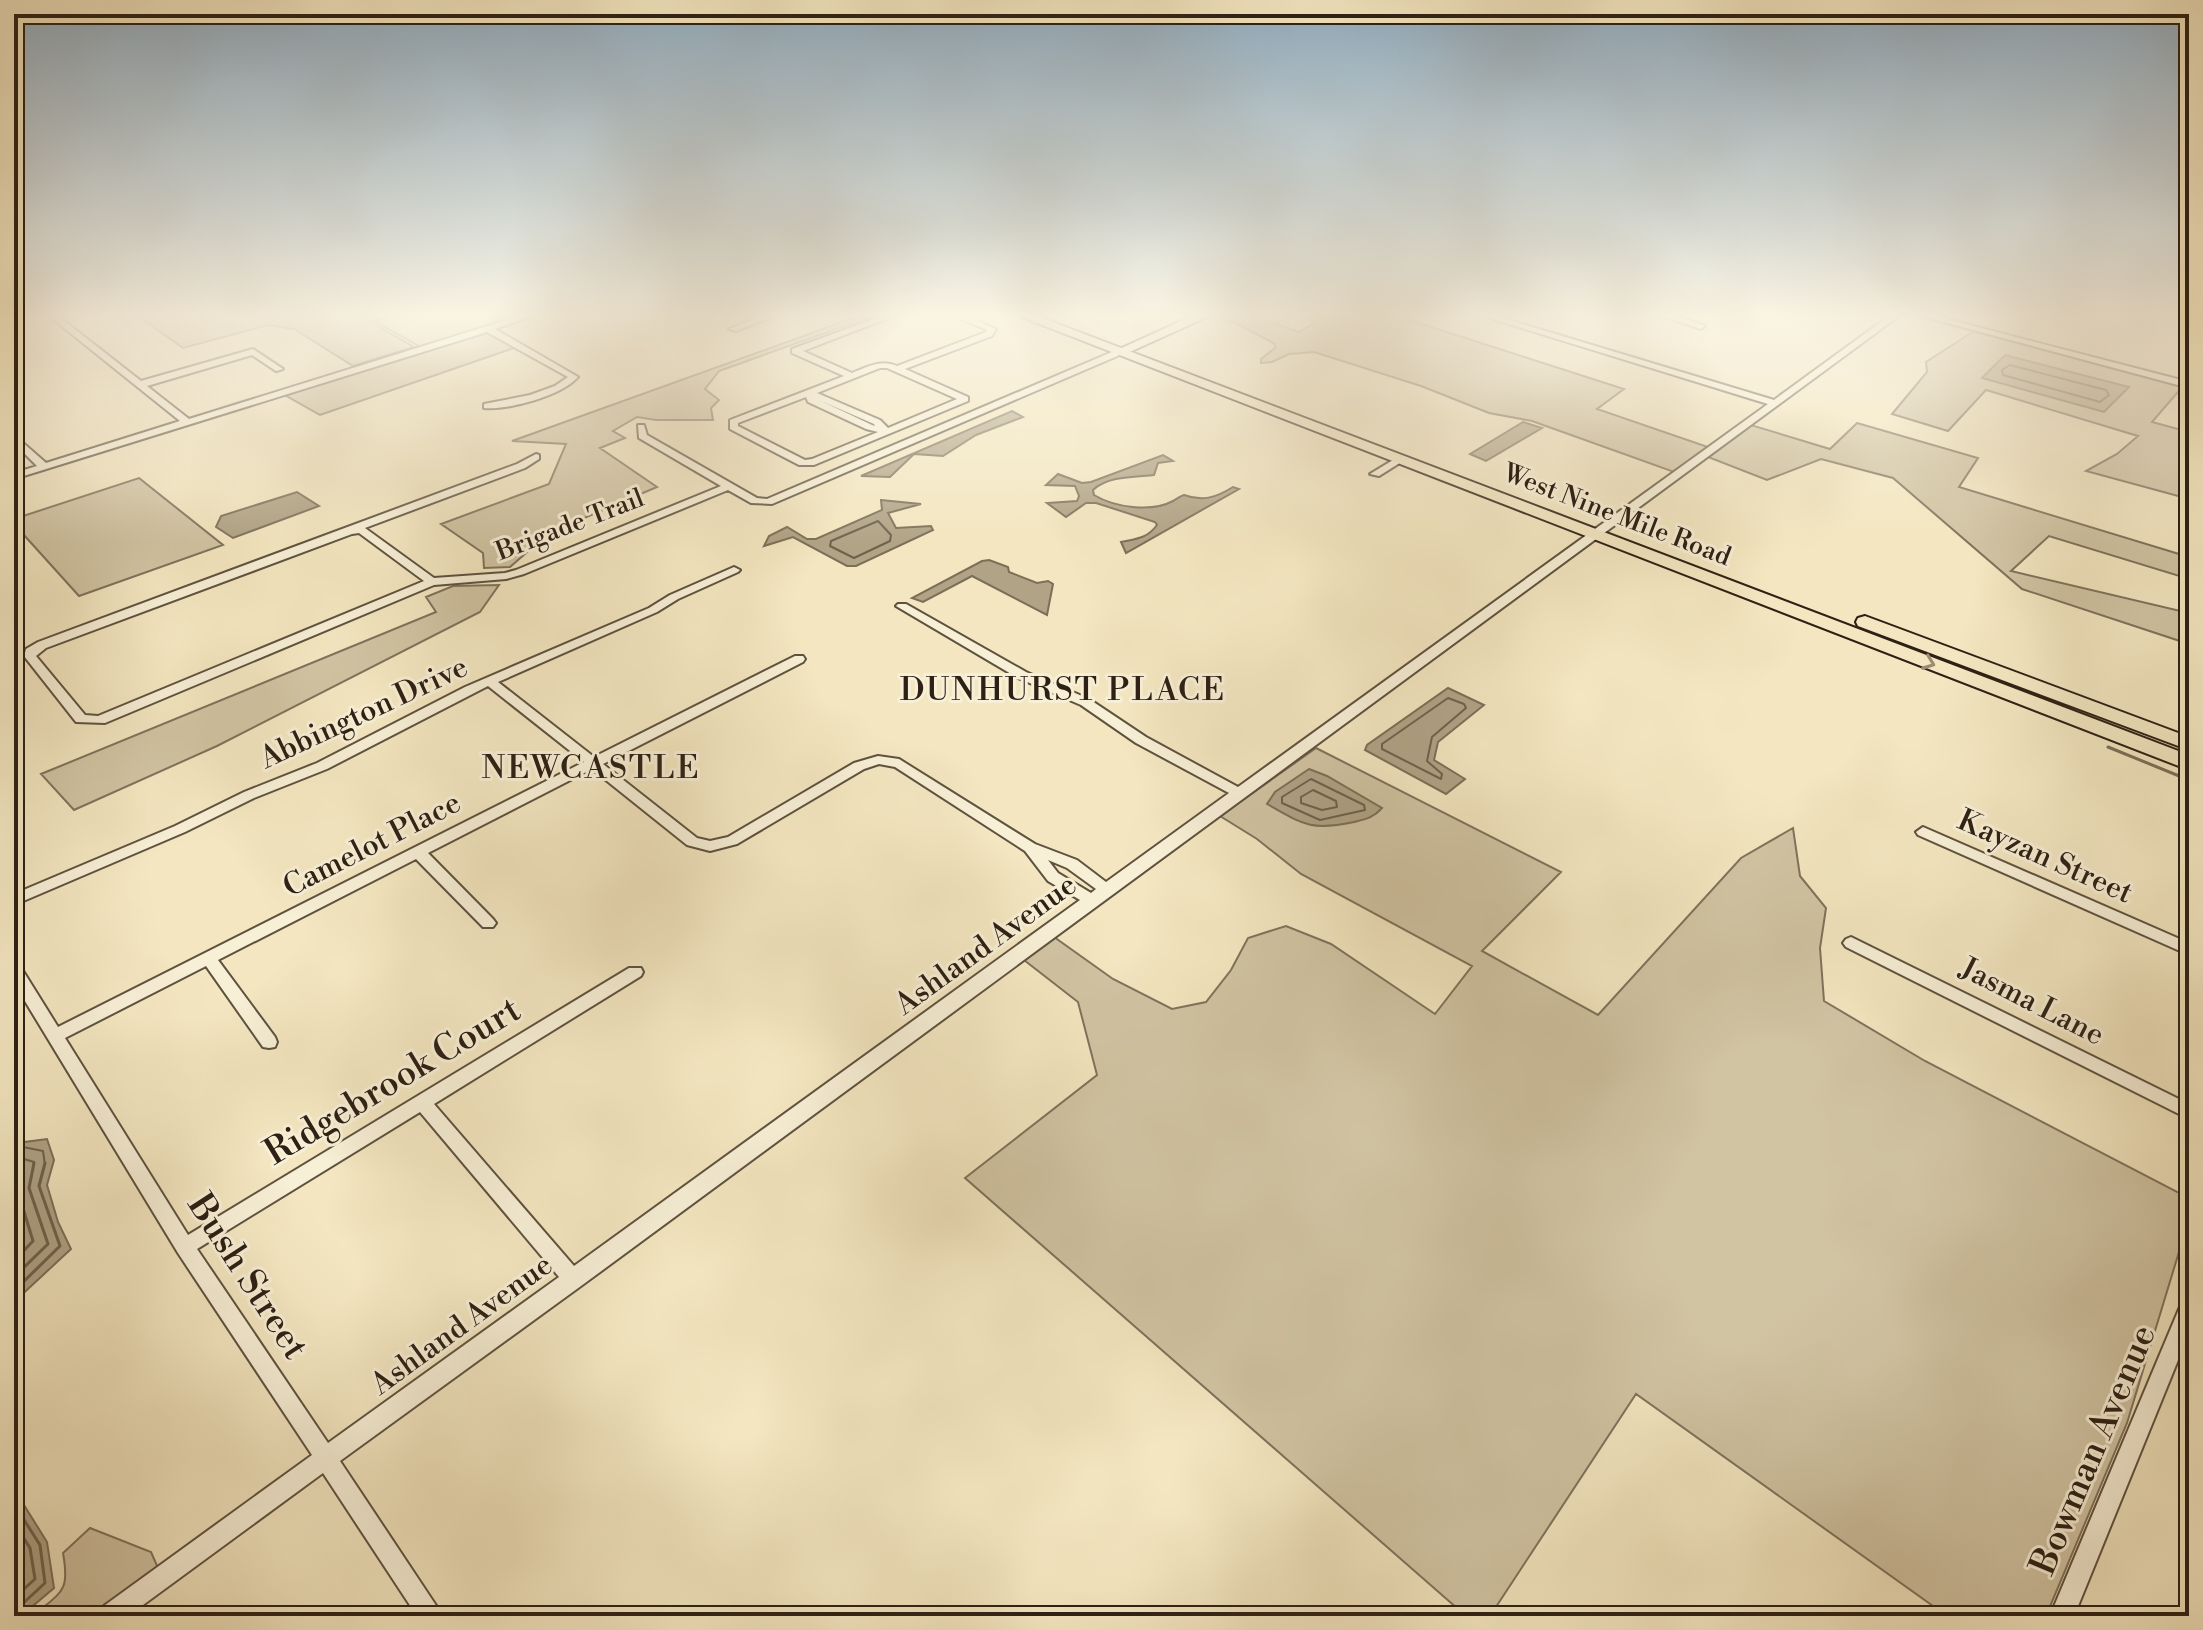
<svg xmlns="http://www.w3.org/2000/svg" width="2203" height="1630" font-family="'Libre Bodoni',serif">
<rect width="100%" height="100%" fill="#f3e6c0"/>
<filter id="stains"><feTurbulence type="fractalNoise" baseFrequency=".0025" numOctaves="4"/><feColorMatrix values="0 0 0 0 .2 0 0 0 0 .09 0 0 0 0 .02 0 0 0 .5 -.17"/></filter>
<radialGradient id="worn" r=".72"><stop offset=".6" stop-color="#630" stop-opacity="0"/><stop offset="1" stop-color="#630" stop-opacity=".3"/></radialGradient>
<path fill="#d1c4a3" stroke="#7f725c" stroke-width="2" d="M138 316H360L414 347 353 366 294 329 268 325 183 348Z
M389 316H519L278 391 416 348 417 345 374 321Z
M859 316H872L719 371 705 389 719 400 711 408 713 420H656L637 417 613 431 625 438 600 448 657 487 549 533 510 567 484 568 483 553 441 524 549 484 566 444 512 441Z
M1214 316H1290L1276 324 1299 332 1316 322 1298 316H1337L1350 320 1356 316H1397L1624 389 1597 409 1708 447 1674 472 1532 421 1489 413 1421 386 1314 352 1289 354 1272 362 1261 363V359L1275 348V344L1238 324Z
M486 331 514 348 320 415 283 394Z
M1974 331 2184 385 2152 422 2189 432V499L2086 471 2117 454 2138 436 1986 390 1948 431 1892 414 1927 372 1926 362Z
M1857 423 1978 458 1959 487 2189 557V579L2049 536 2011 571 2189 613V644L2022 589 1893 478 1821 459 1767 480 1708 457 1751 425 1830 449Z
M139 478 223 545 79 596 14 524V519Z
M499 585 480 612 217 746 74 810 41 774 436 612 426 597 453 586Z
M1316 748 1561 872 1482 951 1598 1015 1741 858 1793 828 1800 876 1826 908 1820 948 1824 1001 1925 1061 2189 1198V1219L2127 1423 2046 1616H1947L1636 1394 1490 1616H1466L965 1178 1097 1075 1078 1002 1024 960 1054 937 1113 979 1172 1009 1206 1002 1231 970 1248 938 1286 926 1331 944 1435 1014 1472 966 1301 874 1257 839 1220 816Z
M90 1528 151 1552 158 1568 92 1616H33C62 1591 70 1592 63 1553Z"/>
<path fill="#b0a386" stroke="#7c6f58" stroke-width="2" d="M2005 355 2129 387 2104 412 1982 378Z
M1012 411 1023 417 976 435 943 456 914 454 890 477 861 476Z
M1523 422 1542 428 1486 461 1470 454Z
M1163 455 1173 461 1158 463 1154 475C1134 477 1108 476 1093 490L1094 495C1114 507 1151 513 1173 501 1177 499 1180 496 1184 495 1203 502 1217 497 1233 487L1239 489 1126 553 1121 542C1135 539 1147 539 1157 525L1155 522 1096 503H1086L1066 517 1047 503 1077 501 1079 496 1075 486 1046 485 1058 474 1082 483 1091 482Z
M297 492 319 506 233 538 216 527 221 516Z
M881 500 921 504 888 513 896 528 931 526 933 530 856 566H847L793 537 764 546 769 536 787 527 807 539H816L882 510Z
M989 560 1008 567 1009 572 1037 583 1048 581 1053 584 1047 615 972 576 923 602 912 598 982 561Z
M1448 688 1484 705 1438 742 1434 760 1465 779 1446 794 1365 750 1367 745Z
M1309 769 1327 776 1382 808C1373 818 1366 819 1354 822 1311 831 1304 825 1267 804L1275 792Z
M14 1098 23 1116 24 1142 47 1139 54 1160 47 1185 58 1222 71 1249 14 1302Z
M14 1489 47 1542 54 1588 21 1616H14Z"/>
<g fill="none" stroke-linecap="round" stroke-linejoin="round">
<path stroke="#6e624d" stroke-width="2" d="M2010 365 2106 390 2109 395 2100 402 2003 375 2002 370Z
M878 521 891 535 890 541 854 558 830 546 831 541Z
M1448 698 1464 704 1466 708 1432 737 1427 761 1442 774 1441 779 1382 749V744Z
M1311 779 1364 805 1365 810 1320 820 1282 803V797Z
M1313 790 1336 801 1337 807 1322 810 1301 803V797Z
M14 1116 18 1146 43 1151 45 1165
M14 1156 34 1162 33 1165"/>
<path stroke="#6e624d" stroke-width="3" d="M14 1170 19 1174 18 1192 33 1241 14 1261
M14 1277 48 1244 29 1188 34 1163
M14 1291 60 1246 39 1186 45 1163
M14 1504 40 1545 45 1583 19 1607 16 1616
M14 1523 30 1548 35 1579 14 1598"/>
<path stroke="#7c6f58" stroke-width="3" d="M2108 747 2189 780"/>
<g stroke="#5e523f" stroke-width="4">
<path id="street" d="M49 316H58L141 381 253 349 283 369 276 371 252 355 147 386 189 419 520 316H533L495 329 578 377C561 396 509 410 484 408V404L530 395 555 386 568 377 487 332 14 479V473L37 466 14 443V435L46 463 180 421Z
M761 316H774L736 331 729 329Z
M882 316H894L803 351 852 373C867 367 881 359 897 366L986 332 987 330 954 316H966L996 329 992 336 905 369 968 397V401L814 465H799L730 429V420L844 376 792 353V349ZM880 368H887L957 399 888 428 880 420 817 393ZM806 397 808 402 866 429 878 432 812 459 805 460 738 426V423ZM819 400 874 424 875 426 872 425Z
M1483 316H1496L1774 400 1889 316H1899L581 1286 340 1461 443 1616H417L323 1473 128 1616H97L101 1608 312 1455 178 1253 14 983V964L20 966 58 1027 584 762 488 686 327 769 254 798 185 832 14 905V894L175 826 244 792 317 763 465 687 649 608 670 595 734 567 740 570 738 572 678 599 657 612 498 682 594 757 795 656H803L805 659 803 662 603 764 697 838 710 841 728 837 854 763 878 756 899 759 1035 844 1077 860 1106 882 1229 793 1136 743 1081 705 1018 678 896 606 898 604H906L1026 672 1089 699 1146 737 1238 787 1768 404ZM879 764 895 767 1025 851 1048 881 1080 900 574 1266 434 1104 641 976 643 972 641 968H629L188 1235 65 1038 206 966 263 1047 269 1048 275 1047 277 1042 275 1037 218 960 416 859 483 927H493L496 923 493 919 428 853 592 769 687 845 710 851 737 844 864 769ZM1048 860 1067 868 1096 889 1091 893 1058 873ZM420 1112 559 1277 328 1443 197 1249Z
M1663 316H1677L1705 326 1701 329Z
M1921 316H1935L2189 382V388Z
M1119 349 1122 350V354L772 504 751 503 728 490 524 574 506 579 434 585 105 723 76 722 24 656 26 649 38 642 517 464 536 454 539 455V459L525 468 365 528 434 578 505 573 516 570 721 486 639 438 638 425H644L647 435 757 498 767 499ZM359 533 424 581 98 716 85 715 36 656 46 648 352 534Z
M1398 457 1406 459 1379 476 1370 474Z
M1923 827 2189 943V955L1918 835 1916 832Z
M1851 937 2189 1104V1119L1846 947 1843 943 1846 939Z
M2189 1300V1333L2074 1616H2050L2179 1309 2182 1303Z"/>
</g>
<g stroke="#2d2014" stroke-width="4">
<path id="secondary" d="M1192 316H1209L1123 355 1113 352Z"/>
</g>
<g stroke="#2d2014" stroke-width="4">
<path id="primary" d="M1019 316H1037L2189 755V770Z
M1865 616 2189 737V750L1858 626 1856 622 1858 618Z"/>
</g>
<use href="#street" fill="#f7efd6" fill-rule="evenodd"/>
<use href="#secondary" fill="#f7efd6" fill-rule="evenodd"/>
<use href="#primary" fill="#f3e6c0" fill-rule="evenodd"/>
</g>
<defs><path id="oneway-chevron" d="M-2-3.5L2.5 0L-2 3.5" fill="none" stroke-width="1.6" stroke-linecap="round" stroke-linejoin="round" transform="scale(2)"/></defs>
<use stroke="#9a8d73" href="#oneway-chevron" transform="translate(1929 663) rotate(21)"/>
<linearGradient id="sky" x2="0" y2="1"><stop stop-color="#91adc1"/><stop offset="0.58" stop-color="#faf4e3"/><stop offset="1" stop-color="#faf4e3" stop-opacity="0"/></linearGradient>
<rect width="2203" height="544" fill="url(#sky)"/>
<g text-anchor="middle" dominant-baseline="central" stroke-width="6" stroke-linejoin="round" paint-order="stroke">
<g font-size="26" fill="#2d2014" stroke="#f7efd6">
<text transform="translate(1617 515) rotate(21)">West Nine Mile Road</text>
<text transform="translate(570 525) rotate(-21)">Brigade Trail</text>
</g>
<g font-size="30" fill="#2d2014" stroke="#f7efd6">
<text transform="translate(364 713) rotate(-25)">Abbington Drive</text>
<text transform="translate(372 845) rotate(-27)">Camelot Place</text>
<text transform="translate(2045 857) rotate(24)">Kayzan Street</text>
<text transform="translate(986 945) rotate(-36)">Ashland Avenue</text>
<text transform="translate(2032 1002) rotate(27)">Jasma Lane</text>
<text transform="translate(462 1325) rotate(-36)">Ashland Avenue</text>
</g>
<g font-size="32" letter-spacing="2" fill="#2d2014" stroke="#f7efd6">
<text x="1063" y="690">DUNHURST PLACE</text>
<text x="591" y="768">NEWCASTLE</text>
</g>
<g font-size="36" fill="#2d2014" stroke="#f7efd6">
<text transform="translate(393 1082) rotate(-31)">Ridgebrook Court</text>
<text transform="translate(247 1277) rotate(57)">Bush Street</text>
<text transform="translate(2094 1450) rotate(-67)">Bowman Avenue</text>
</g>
</g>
<rect width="2203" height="1630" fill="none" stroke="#f3e6c0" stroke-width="48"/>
<rect x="16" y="16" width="2171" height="1598" fill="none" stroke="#2d2014" stroke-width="4"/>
<rect x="24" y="24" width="2155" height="1582" fill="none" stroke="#2d2014" stroke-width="2"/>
<rect width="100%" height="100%" filter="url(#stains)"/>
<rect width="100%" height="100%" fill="url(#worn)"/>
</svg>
